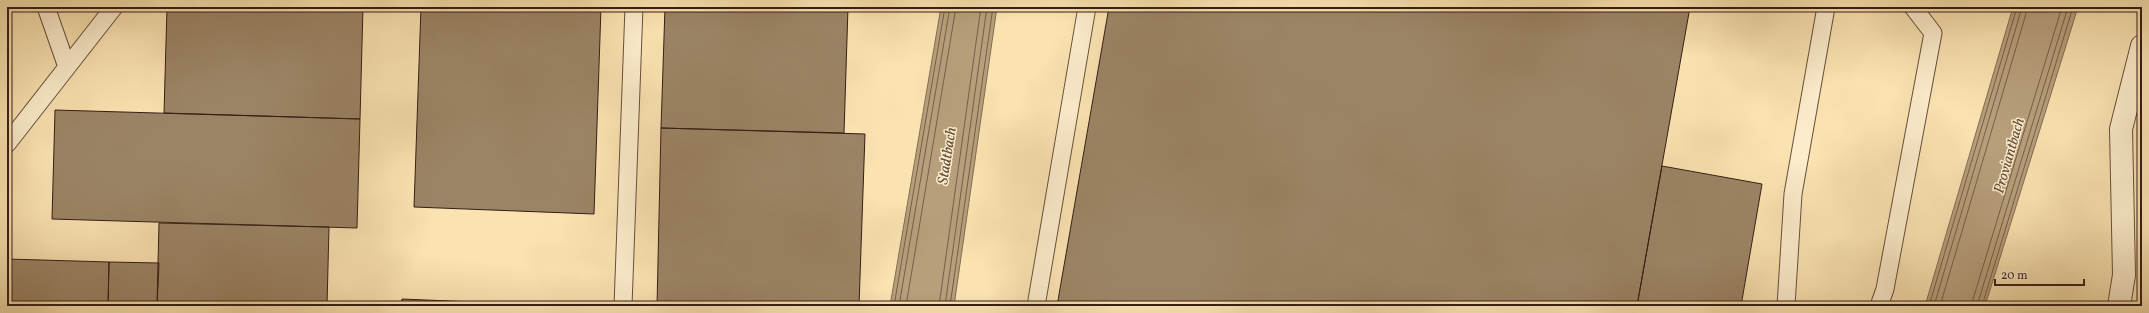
<svg xmlns="http://www.w3.org/2000/svg" width="2149" height="313" font-family="Vollkorn,serif">
<rect width="100%" height="100%" fill="#fae2b1"/>
<filter id="stains"><feTurbulence type="fractalNoise" baseFrequency=".005" numOctaves="4"/><feColorMatrix values="0 0 0 0 .2 0 0 0 0 .09 0 0 0 0 .02 0 0 0 .5 -.17"/></filter>
<radialGradient id="worn" r=".72"><stop offset=".6" stop-color="#630" stop-opacity="0"/><stop offset="1" stop-color="#630" stop-opacity=".3"/></radialGradient>
<path fill="#b79f7c" stroke="#836b52" d="M941 7H997L954 306H890Z
M2013 7H2078L1985 306H1925Z"/>
<g fill="none" stroke-linecap="round" stroke-linejoin="round">
<path stroke="#765e48" stroke-width="1" d="M894 306 945 7
M899 306 950 7
M906 306 956 7
M939 306 981 7
M945 306 987 7
M950 306 993 7
M1929 306 2017 7
M1934 306 2022 7
M1940 306 2028 7
M1971 306 2062 7
M1977 306 2068 7
M1982 306 2073 7"/>
</g>
<path fill="#9b8466" stroke="#351e14" d="M167 7H363L360 119 164 113Z
M421 7H601L594 214 414 207Z
M665 7H848L844 133 661 128Z
M1109 7H1690L1637 306H1057Z
M55 110 360 119 357 228 52 219Z
M661 128 865 134 859 306H657Z
M1662 166 1762 184 1741 306H1637Z
M159 223 329 227 327 306H157Z
M7 259 109 262 108 306H7Z
M109 262 159 263 157 306H108Z
M402 299 568 306H401Z"/>
<g fill="none" stroke-linecap="round" stroke-linejoin="round">
<g stroke="#664f3b" stroke-width="19">
<path id="service" d="M46 7 67 67
M7 144 114 7
M623 306 634 7
M1036 306 1087 7
M1786 306 1793 194 1826 7
M1879 306 1885 289 1933 33 1913 7"/>
</g>
<g stroke="#664f3b" stroke-width="24">
<path id="minor" d="M2119 306 2124 275 2121 129 2142 46"/>
</g>
<use href="#service" stroke="#fceccc" stroke-width="17"/>
<use href="#minor" stroke="#fceccc" stroke-width="22"/>
</g>
<g text-anchor="middle" dominant-baseline="central" stroke-width="3" stroke-linejoin="round" paint-order="stroke">
<g font-size="15" font-style="italic" fill="#624b38" stroke="#fceccc">
<text transform="translate(948 156) rotate(-81)">Stadtbach</text>
<text transform="translate(2010 156) rotate(-74)">Proviantbach</text>
</g>
</g>
<rect width="2149" height="313" fill="none" stroke="#fae2b1" stroke-width="24"/>
<rect x="8" y="8" width="2133" height="297" fill="none" stroke="#351e14" stroke-width="2"/>
<rect x="12" y="12" width="2125" height="289" fill="none" stroke="#351e14"/>
<path d="M1995 279v6h89v-6" fill="none" stroke="#351e14" stroke-width="2"/>
<text x="2001" y="279" font-size="12" fill="#351e14" stroke="#fceccc" stroke-width="3" paint-order="stroke">20 m</text>
<rect width="100%" height="100%" filter="url(#stains)"/>
<rect width="100%" height="100%" fill="url(#worn)"/>
</svg>
